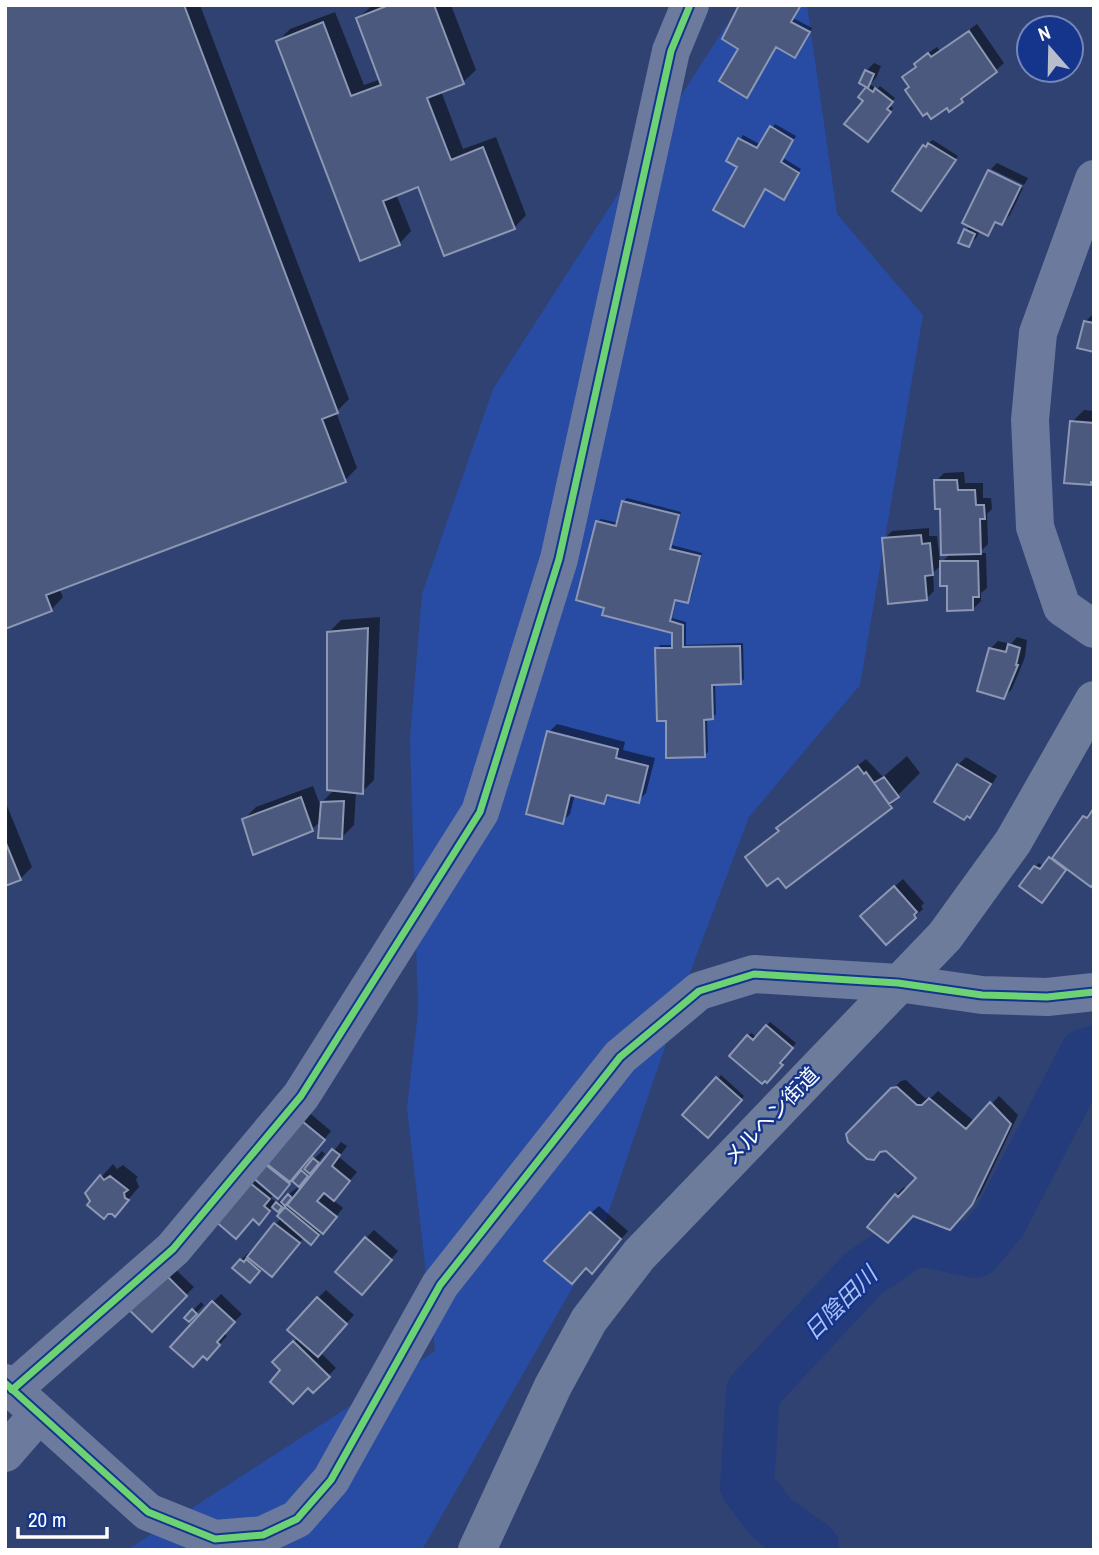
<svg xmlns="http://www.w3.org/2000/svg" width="1099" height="1555" font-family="'Archivo Narrow','Noto Sans JP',sans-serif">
<rect width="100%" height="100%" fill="#304271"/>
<path fill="#284ba3" d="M770 5H807L837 214 923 315 860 685 749 817 694 962 598 1243 422 1550H127L435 1351 407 1108 418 1012 410 738 422 594 493 389 725 27Z"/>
<path fill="#0007" d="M5 5H200L349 399 336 412 357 468 345 480 59 588 63 597 51 610 5 627Z
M373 5H451L476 70 463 82 441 91 463 149 496 137 526 215 514 228 419 185 396 194 411 231 399 244 278 41 290 29 335 12 364 85 381 79 358 18Z
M793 18 812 28 798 53 795 56 777 46 747 96 740 48Z
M977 24 1004 63 996 70 968 91 970 93 962 100 910 87 904 77 924 56 937 47 940 51Z
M874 63 881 66 876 78 870 84 877 89 880 86 895 98 889 105 893 108 871 136 865 100 860 96 869 86 866 71Z
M775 124 796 136 783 158 801 169 784 197 766 187 747 221 739 167 728 160 743 135 761 145Z
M933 140 958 156 924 205V146Z
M997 163 1028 178 1024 185 991 169Z
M990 170V173L1023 188 1010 215 1002 223 998 221 988 234 980 230 977 237 969 245 966 230 971 225 964 222Z
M1094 313V350L1085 322Z
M1084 410 1094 411V480L1090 484 1072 422Z
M964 472 965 483H983V498H991L992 509 987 514 988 544 979 553H986L987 588 981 593V601L973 609 949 585 942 564 933 573 934 591 926 599 884 539 892 531 929 528V536H937L940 564 951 553 936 481 944 473Z
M627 498 681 512 672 545 702 553 691 597 687 601 677 598 672 618 686 622V645L743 643 744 679 741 682 715 683 716 714 712 718H707L708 752 704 755 667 719 657 649 660 645H674V632L606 606 597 522 601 519 618 523 624 501Z
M380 617 374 780 362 792H356L354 825 342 837 321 821 312 829 244 819 256 807 313 786 322 810V802L335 789 329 632 341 620Z
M1017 637 1027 640 1025 657 1012 689 1004 697 990 649 998 641 1011 644Z
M557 724 625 742 623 750 655 758 646 793 638 801 612 794 604 802 575 794 570 814 562 822 549 732Z
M907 756 920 773 897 796 898 799 890 806 778 875 747 857 780 830 778 828 786 820 866 759 883 777Z
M966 757 997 776 978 808 970 816 958 765Z
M5 801 32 867 20 879 5 884Z
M1092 809 1067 867 1046 897 1035 867 1039 863 1044 867 1054 854 1056 856Z
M903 879 924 903 921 906 923 909 915 916 871 908Z
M770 1022 796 1043 782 1058 785 1060 767 1081 731 1055 751 1033 757 1037Z
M721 1075 744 1096 708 1135 685 1115Z
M906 1080 925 1098 932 1097 938 1091 975 1122 999 1096 1018 1115 980 1195 958 1220 913 1214 869 1227 896 1195 904 1187 907 1190 918 1178 887 1149 848 1134 901 1081Z
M300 1105 331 1131 307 1161 310 1163 322 1151 325 1154 299 1184 293 1179 286 1189 274 1193 271 1198 277 1203 297 1188 301 1191 341 1142 347 1146 339 1157 357 1172 333 1200 343 1208 330 1224 311 1242 304 1237 280 1267H262L258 1272 241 1260 249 1252 251 1254 281 1218 279 1216 288 1205 285 1203 278 1210 273 1206 266 1214 254 1218 209 1214Z
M113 1164 117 1169 123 1165 138 1177 136 1179 139 1187 115 1215 87 1193Z
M599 1206 628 1231 600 1264 591 1213Z
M374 1230 398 1251 369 1285 366 1238Z
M175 1269 194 1287 151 1330 126 1304Z
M326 1290 354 1315 320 1352 336 1368 313 1391 274 1362 298 1338 318 1298Z
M221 1294 242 1314 223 1333 227 1336 214 1350 213 1302Z
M201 1302 204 1305 189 1320 186 1318Z"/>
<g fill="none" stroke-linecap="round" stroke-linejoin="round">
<path stroke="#243c7c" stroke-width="54" d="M812 1550V1547L772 1519 747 1486 753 1392 863 1274 916 1238 975 1251 1000 1221 1086 1055 1094 1053"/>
</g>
<path fill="#4b597f" stroke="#8c97b3" stroke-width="2" d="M5 5H184L338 413 322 419 346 482 46 595 52 611 5 629Z
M389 5H434L464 84 427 98 451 160 483 147 515 229 444 256 418 187 383 201 400 245 360 261 276 41 323 22 351 96 381 85 356 18Z
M739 5H801L791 22 810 32 795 58 776 47 747 98 719 81 738 49 722 39Z
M969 31 997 72 961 99 963 102 949 112 947 108 931 119 927 113 923 116 905 90 909 87 902 77 916 67 914 64 928 53 931 57Z
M865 70 874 74 868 88 859 83Z
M866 87 873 92 875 88 893 102 887 109 891 112 868 142 844 124 863 101 858 97Z
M770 126 793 140 781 162 799 173 784 200 765 189 744 227 713 210 737 167 726 161 738 138 757 148Z
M928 143 956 160 921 211 892 191 923 145 926 147Z
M988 170 1021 186 1002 225 995 222 988 236 962 223Z
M964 229 975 234 969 247 958 243Z
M1084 321 1094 323V352L1077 348Z
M1070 421 1094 423V482H1091V485L1064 483Z
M934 480H957L958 490H975L976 505H984L985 519H980L981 554 941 555 940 509H935Z
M622 501 679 515 670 549 700 556 688 603 675 600 670 621 683 625V647L740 646 741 684 712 685 713 719 704 720 705 757 666 758V721H657L655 648H672V633L602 615 604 608 576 600 596 521 616 526Z
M921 535 922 544 930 543 933 575 925 576 927 600 888 604 882 538Z
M940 561H978L979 597H973V610L947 611V586H940Z
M368 628 363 794 327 790V632Z
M1008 644 1020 648 1016 665H1018L1004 699 977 691 989 648 1006 652Z
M547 731 618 749 616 758 648 766 639 803 607 795 604 804 570 795 563 824 526 814Z
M957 764 991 784 970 818 967 816 964 820 934 802Z
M858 766 864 774 866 772 892 808 786 888 778 878 767 886 745 857 779 831 776 828Z
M884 777 899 797 889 804 874 783Z
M301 797 313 831 253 855 242 819Z
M344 801 342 839 318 838 321 802Z
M1094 808V883L1091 887 1052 858 1083 816 1087 818Z
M5 841 21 880 5 886Z
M1049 857 1066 870 1042 903 1019 886 1034 866 1040 869Z
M894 886 917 912 914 915 916 918 886 945 860 916Z
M766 1025 793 1048 780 1063 783 1065 767 1083 765 1081 762 1084 729 1056 747 1035 753 1040Z
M716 1077 742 1100 708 1138 682 1115Z
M897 1087 917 1105H922L929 1098 966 1129 990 1102 1011 1124 972 1205 950 1230 913 1216 888 1243 867 1227 895 1194 898 1197 916 1178 886 1151 880 1152 874 1160 867 1159 848 1142 846 1134 891 1088Z
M291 1112 325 1140 290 1182 263 1161Z
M332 1149 340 1155 332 1166 350 1181 334 1201 324 1193 317 1201 337 1217 323 1234 287 1205Z
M256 1157 290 1184 278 1199 245 1171Z
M313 1158 319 1163 310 1174 304 1169Z
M301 1170 308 1176 299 1187 292 1181Z
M100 1175 104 1180 110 1176 128 1190 124 1193 125 1198 129 1200 115 1217 112 1214H108L104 1219 87 1205 90 1201 85 1193Z
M240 1175 270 1199 264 1206 270 1211 259 1225 253 1219 236 1239 207 1214Z
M288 1194 292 1198 285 1206 281 1202Z
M276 1202 282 1207 278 1212 272 1207Z
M285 1207 319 1235 311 1245 277 1216Z
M590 1212 621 1239 592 1274 586 1268 572 1284 544 1261Z
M274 1223 300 1243 272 1277 247 1257Z
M365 1237 392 1260 362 1295 335 1272Z
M240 1259 244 1262 246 1259 260 1271 250 1283 232 1268Z
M166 1275 187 1296 152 1332 123 1304Z
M317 1297 347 1324 318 1357 287 1330Z
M212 1301 235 1322 217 1342 220 1345 207 1360 203 1356 193 1367 170 1347Z
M192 1309 197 1314 189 1322 184 1318Z
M293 1341 330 1377 313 1393 308 1388 293 1404 270 1382 280 1370 272 1362Z"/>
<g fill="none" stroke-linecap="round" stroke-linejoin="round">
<path stroke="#6c7a9e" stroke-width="38" d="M1094 179 1038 333 1030 420 1035 527 1062 607 1094 629
M5 1383 148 1512 215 1539 263 1535 297 1519 331 1480 440 1285 620 1057 699 991 754 974 898 983 982 995 1047 997 1094 992
M12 1390 173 1249 301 1096 480 812 559 559 671 51 690 5
M5 1453 38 1415"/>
<path stroke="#6e7c9c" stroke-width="38" d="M477 1550 553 1386 589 1320 639 1255 945 936 1013 842 1094 700"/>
<g stroke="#15358c" stroke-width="11">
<path id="cycleway" d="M5 1383 148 1512 215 1539 263 1535 297 1519 331 1480 440 1285 620 1057 699 991 754 974 898 983 982 995 1047 997 1094 992
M12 1390 173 1249 301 1096 480 812 559 559 671 51 690 5"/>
</g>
<use href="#cycleway" stroke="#6cd273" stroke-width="7"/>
</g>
<g text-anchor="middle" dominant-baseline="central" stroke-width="5" stroke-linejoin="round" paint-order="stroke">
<g font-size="21" fill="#fff" stroke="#15358c">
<text transform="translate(771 1116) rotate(-46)">メルヘン街道</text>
</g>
<g font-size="23" font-style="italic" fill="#abc0f7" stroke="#15358c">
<text transform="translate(840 1303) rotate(-45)">日陰田川</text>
</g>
</g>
<rect width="1099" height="1555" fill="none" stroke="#ffffff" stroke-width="14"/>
<g transform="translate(1050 49) rotate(340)"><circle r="33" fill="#15358c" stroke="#7386ba" stroke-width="2"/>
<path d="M0-5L12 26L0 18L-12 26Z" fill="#b7bdcd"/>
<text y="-10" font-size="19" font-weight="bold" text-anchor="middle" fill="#ffffff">N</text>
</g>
<path d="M18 1527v10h89v-10" fill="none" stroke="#ffffff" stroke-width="3.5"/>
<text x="28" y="1527" font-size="21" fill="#ffffff" stroke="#15358c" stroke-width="5" paint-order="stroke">20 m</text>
</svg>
